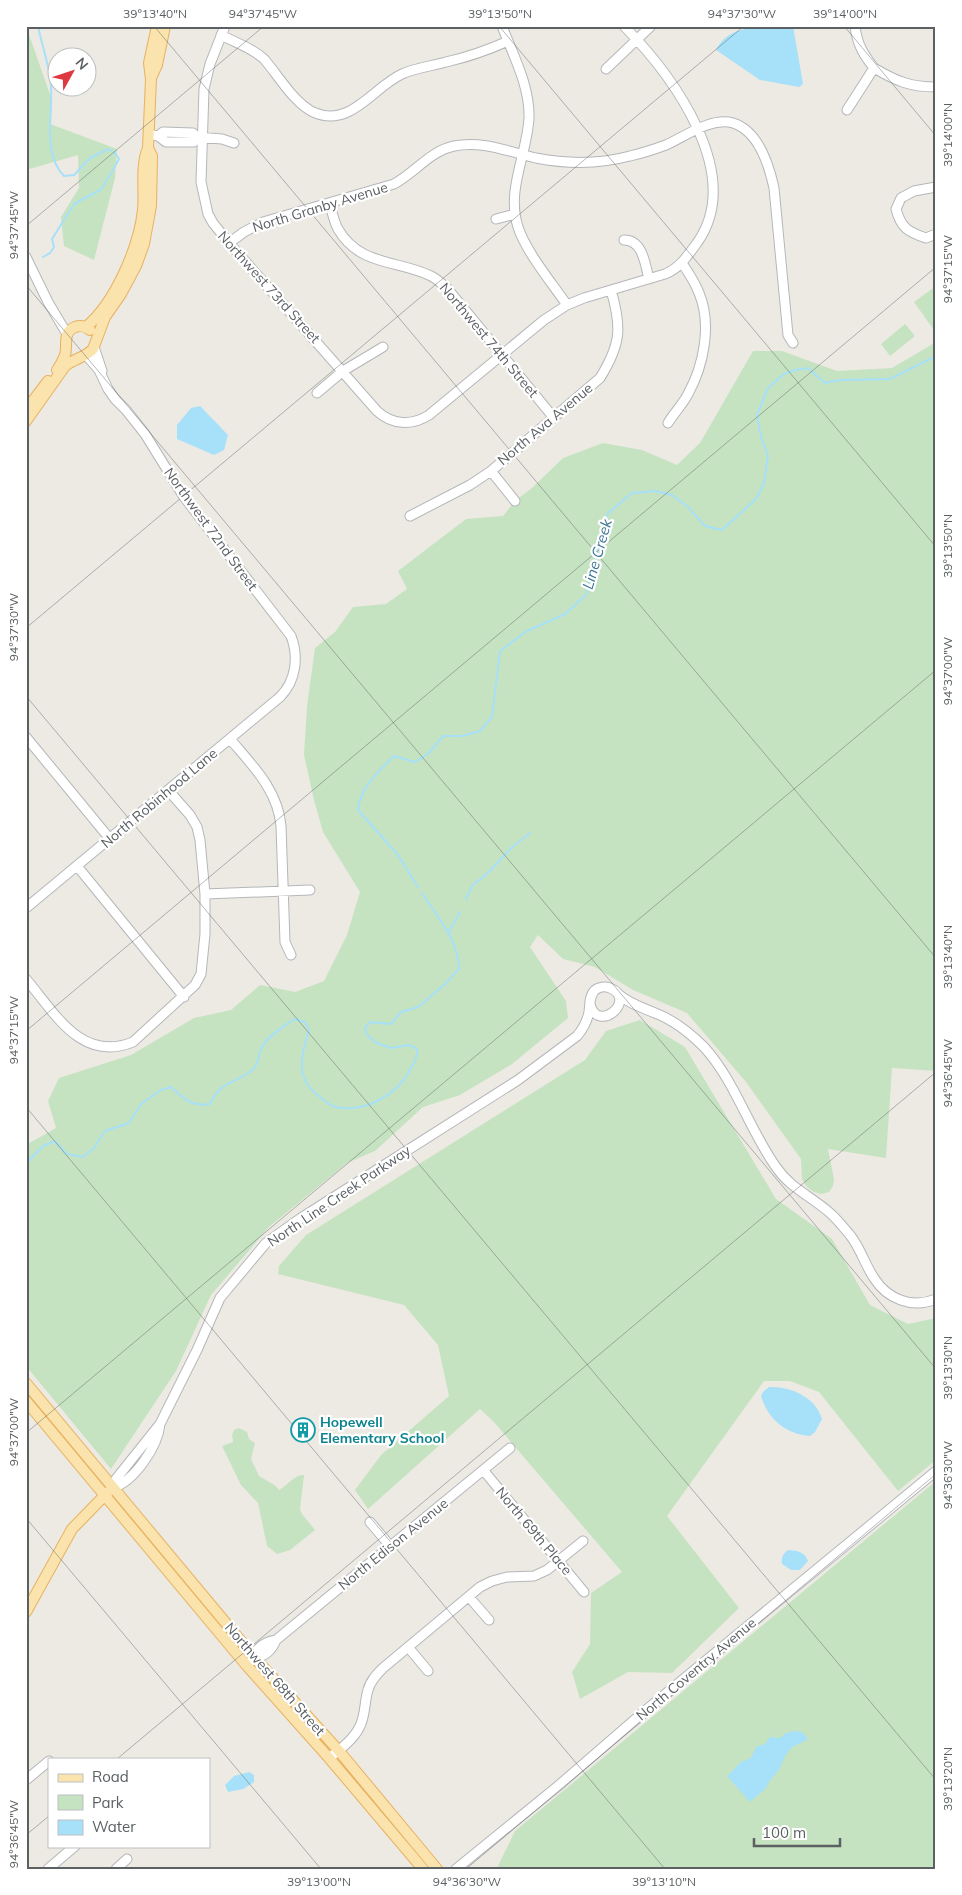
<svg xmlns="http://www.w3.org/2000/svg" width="962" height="1895" font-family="Mulish,sans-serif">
<rect width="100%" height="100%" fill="#edeae3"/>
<path fill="#c6e3c1" d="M26 26 52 100 50 124 117 149 115 178 94 260 64 246 61 217 79 188 78 155 26 170Z
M936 286V333L914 302Z
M905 324 915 336 890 356 881 344Z
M936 342V1071L892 1068 886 1158 828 1149 834 1179 833 1186 829 1192 821 1194 814 1192 807 1187 802 1179 801 1159 746 1082 687 1013 633 990 595 967 563 959 538 935 530 947 566 1001 568 1018 512 1064 460 1095 423 1107 375 1151 347 1163 269 1227 211 1295 176 1371 111 1469 26 1366V1145L56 1128 48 1101 59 1078 131 1055 194 1018 231 1010 260 985 295 992 324 981 347 935 360 892 323 832 314 800 304 755 307 706 315 648 335 632 353 607 386 604 407 589 398 571 466 519 503 516 515 501 532 488 563 458 603 443 642 450 677 465 700 443 753 351H782L837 371 892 368Z
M640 1020 685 1047 776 1199 832 1239 870 1305 908 1324 936 1318V1460L898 1491 819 1392 790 1381H764L667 1516 739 1608 672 1673 628 1672 580 1699 572 1672 590 1644 591 1593 622 1572 494 1422 480 1409 368 1509 355 1490 381 1455 449 1396 438 1345 404 1305 278 1274 279 1266 306 1235 585 1060 606 1031Z
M239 1428 247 1432 249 1439 255 1443 251 1459 259 1476 276 1486 279 1490C287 1486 295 1474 304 1475L300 1509 302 1514 315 1530 290 1550 277 1554 267 1546 258 1503 241 1485 222 1446 233 1442 232 1435 234 1430Z
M936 1481V1869H499L498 1866 515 1831Z"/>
<path fill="#a7e0f9" d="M758 26H793L803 84 799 87 760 80 716 50C725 32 740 30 758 26Z
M200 406 228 435 224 450 214 455 177 439V425L191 408Z
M769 1387C790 1386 816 1397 822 1419L815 1432 810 1436C785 1434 768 1419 761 1396L763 1392Z
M788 1550C798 1551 804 1551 808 1561L800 1570H791L782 1564C781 1557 783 1554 788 1550Z
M795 1731 802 1732 807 1737V1740L792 1747 785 1756 780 1768 769 1782 766 1788 750 1802 727 1776 741 1762 751 1758 756 1747 765 1744 770 1737 780 1738 786 1733Z
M249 1772 254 1775V1782L243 1789 228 1792 225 1785 234 1776Z"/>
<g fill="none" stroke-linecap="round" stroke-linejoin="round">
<path stroke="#a7e0f9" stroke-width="2" d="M38 26C42 46 50 67 51 87 53 115 42 154 64 176L74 175 90 158 108 149 115 153 119 159 109 177 100 190 74 204 52 239 54 247 50 253 43 257
M418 887 398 855 358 810C361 786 378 772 394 756L415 762 428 754 443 736H463L480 731 492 717 500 651 527 631 565 614 586 595 608 513 632 493 655 491 672 495 688 507 705 526 722 530 756 499 764 483 768 456 761 437 757 415 768 388 784 374 795 370 808 368 825 383 840 380 890 379 936 356
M466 899 472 886 490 871 510 849 530 833
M448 934 460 912
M26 1164 43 1146 55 1141 67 1154 83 1157 94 1148 105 1131 129 1123 141 1104 161 1090 171 1087C185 1099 191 1107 210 1104 221 1081 234 1084 251 1071 260 1064 257 1056 262 1047 269 1035 283 1027 294 1019L305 1022 309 1030C305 1042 301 1056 302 1068 303 1080 310 1090 320 1097 324 1100 330 1106 336 1107 365 1113 397 1095 410 1070 414 1063 418 1057 417 1049L409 1045 392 1048 376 1043 366 1034 365 1027 371 1022 391 1024 401 1012 418 1007 444 985 459 969C459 941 437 916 422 893"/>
<g stroke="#b4b7ba" stroke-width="11">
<path id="minor" d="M225 26 210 64 204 89 201 182 208 214 213 223 229 243 377 411C392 425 412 426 429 415L544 320 567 305 584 298 665 274C680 268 688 255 697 243 746 174 672 75 624 26
M502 26C513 55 530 86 529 118 527 155 506 190 518 227 526 252 552 283 567 305
M221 35C236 43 251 47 264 59 278 75 294 103 313 112 350 129 372 88 402 74 415 68 432 66 446 62 468 57 488 50 508 41
M874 68C896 81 910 87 936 87
M606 69 651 26
M847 110 874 68C863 54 857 44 855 26
M153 135 158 136 166 142H194L197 137
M158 136 163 132 193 133 197 137 222 139 234 143
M936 187 914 191 901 198 896 209C901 228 908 232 926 238L936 234
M330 204C332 212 334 222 338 229 359 266 398 260 431 276 437 279 442 284 447 288L554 418
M496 219 515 214
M624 240C643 240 645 264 649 279
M229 243 244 232 263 222 394 184C416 172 430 151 454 146 481 140 510 152 536 158 567 164 600 164 630 156 643 153 655 149 666 145 686 136 711 117 733 123 759 131 769 165 774 188L788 335 793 343
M26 257 48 302 67 334
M94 347 102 371
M317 393 343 371 383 347
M668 423C674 413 683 404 688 394 704 365 712 324 699 293 695 282 688 272 682 263
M491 471 515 501
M410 516 470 485 491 471 600 378C621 344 622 328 611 290
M26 737 110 839
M230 739C252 765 278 790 281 826L285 942 291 955
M77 866 184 997
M205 894 310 890
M26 908 280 697C296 681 299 657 291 636L184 497 145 434 126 410 115 399 108 389 99 370 86 355
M26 979C55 1013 81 1063 133 1042L195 985 201 974 205 934V894L200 840 197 827 190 815 168 790
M618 994C630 1004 641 1007 655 1013 674 1020 690 1033 704 1047 735 1081 749 1129 776 1167 791 1189 811 1196 830 1213 837 1219 844 1228 850 1235 861 1249 865 1265 874 1278 887 1299 912 1309 936 1299
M484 1471 584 1592
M112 1488 116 1479 160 1424 197 1350 220 1298 266 1243 301 1218 518 1080 577 1036C583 1029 587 1022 589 1012 590 1004 589 996 595 990 599 987 605 986 610 988 638 999 598 1035 590 1004
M112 1488C134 1482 158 1446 160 1424
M370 1522 391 1547
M469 1597 489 1620
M408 1647 428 1671
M255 1658C266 1656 272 1650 276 1640L510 1448
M251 1661C255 1657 254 1654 257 1650 262 1644 269 1641 276 1640
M329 1758C340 1750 353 1740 359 1728 366 1716 364 1702 368 1690 370 1681 377 1674 383 1668L480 1587 492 1581 507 1577 534 1576 547 1570 583 1541
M26 1780 49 1761
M48 1869 75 1846
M116 1869 127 1859
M456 1869 558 1786 646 1710 936 1471"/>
</g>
<g stroke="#e8b161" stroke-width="12">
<path id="major" d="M151 78 157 65 165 26
M86 327C115 303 139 247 143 210 145 190 140 167 148 148L151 79 149 63 157 26
M57 370C60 366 63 360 65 355 68 345 62 332 75 327 81 325 85 326 90 330
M26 410 48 381
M26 421 65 366C74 359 86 357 93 349L105 317 121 294 136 266 144 244 151 206 152 156 148 148
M26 1383 255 1658 339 1751 437 1869
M26 1401 247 1666 329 1758 423 1869
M26 1612 72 1529 108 1492"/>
</g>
<use href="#minor" stroke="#fff" stroke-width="9"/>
<use href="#major" stroke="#fae3ac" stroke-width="10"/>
</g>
<path fill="none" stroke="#5b6063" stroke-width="1" stroke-opacity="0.45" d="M154 26 936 958M499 26 936 547M844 26 936 136M26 226 264 26M26 285 936 1369M26 628 744 26M26 696 936 1780M26 1031 936 267M26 1107 665 1869M26 1433 936 670M26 1518 321 1869M117 1759 936 1072M26 1835 49 1816M466 1869 936 1474"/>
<defs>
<g id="building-ring" transform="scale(1.25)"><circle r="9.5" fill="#fff" stroke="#0f9aa8" stroke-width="1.5"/><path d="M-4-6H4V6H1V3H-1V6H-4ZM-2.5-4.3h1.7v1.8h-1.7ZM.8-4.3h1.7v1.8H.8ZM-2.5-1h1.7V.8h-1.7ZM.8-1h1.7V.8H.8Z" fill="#0f9aa8"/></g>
</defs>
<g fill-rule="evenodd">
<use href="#building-ring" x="303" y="1430"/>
</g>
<g text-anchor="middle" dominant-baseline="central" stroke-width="4.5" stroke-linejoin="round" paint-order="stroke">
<g font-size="14" fill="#5b6063" stroke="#fff">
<text transform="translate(320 207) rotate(-17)">North Granby Avenue</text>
<text transform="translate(269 287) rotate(48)">Northwest 73rd Street</text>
<text transform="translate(489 340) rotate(50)">Northwest 74th Street</text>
<text transform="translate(545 424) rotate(-40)">North Ava Avenue</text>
<text transform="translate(211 529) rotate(54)">Northwest 72nd Street</text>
<text transform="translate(159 798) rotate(-40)">North Robinhood Lane</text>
<text transform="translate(339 1196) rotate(-34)">North Line Creek Parkway</text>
<text transform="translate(534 1531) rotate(50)">North 69th Place</text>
<text transform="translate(393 1544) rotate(-39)">North Edison Avenue</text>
<text transform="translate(696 1669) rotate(-40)">North Coventry Avenue</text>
<text transform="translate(275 1679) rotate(49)">Northwest 68th Street</text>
</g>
<g font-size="14" font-weight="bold" fill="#0d838f" stroke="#fff" text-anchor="start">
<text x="320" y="1422">Hopewell<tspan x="320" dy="16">Elementary School</tspan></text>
</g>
<g font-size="15" font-style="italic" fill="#3f7799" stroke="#fff">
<text transform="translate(597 554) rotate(-74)">Line Creek</text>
</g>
</g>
<rect width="962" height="1895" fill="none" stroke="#ffffff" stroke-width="55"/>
<rect x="48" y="1758" width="162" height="90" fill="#ffffff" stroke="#bdbfc1"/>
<rect x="58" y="1774" width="25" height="8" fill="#fae3ac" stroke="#bdbfc1"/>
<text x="92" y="1782" font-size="15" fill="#5b6063">Road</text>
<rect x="58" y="1795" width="25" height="15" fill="#c6e3c1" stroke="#bdbfc1"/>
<text x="92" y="1808" font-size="15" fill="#5b6063">Park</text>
<rect x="58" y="1820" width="25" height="15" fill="#a7e0f9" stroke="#bdbfc1"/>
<text x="92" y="1832" font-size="15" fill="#5b6063">Water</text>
<g transform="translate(72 72) rotate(50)"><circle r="24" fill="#ffffff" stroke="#bdbfc1"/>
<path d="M0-4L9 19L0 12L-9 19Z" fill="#de3941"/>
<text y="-8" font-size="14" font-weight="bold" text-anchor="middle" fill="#5b6063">N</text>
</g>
<path d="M754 1838v8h86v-8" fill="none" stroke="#5b6063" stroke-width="2.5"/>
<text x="762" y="1838" font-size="15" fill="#5b6063" stroke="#ffffff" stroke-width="4" paint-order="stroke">100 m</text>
<rect x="28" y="28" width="906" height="1840" fill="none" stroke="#5b6063" stroke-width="2"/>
<g font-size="12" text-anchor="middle" fill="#5b6063">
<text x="155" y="18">39°13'40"N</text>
<text x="263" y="18">94°37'45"W</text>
<text x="500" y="18">39°13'50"N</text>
<text x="742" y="18">94°37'30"W</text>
<text x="845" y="18">39°14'00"N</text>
<text transform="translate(948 135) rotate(-90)" y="4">39°14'00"N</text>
<text transform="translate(14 225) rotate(-90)" y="4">94°37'45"W</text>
<text transform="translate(948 269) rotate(-90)" y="4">94°37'15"W</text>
<text transform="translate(948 546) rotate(-90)" y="4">39°13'50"N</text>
<text transform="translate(14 627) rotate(-90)" y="4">94°37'30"W</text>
<text transform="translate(948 671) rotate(-90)" y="4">94°37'00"W</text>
<text transform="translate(948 957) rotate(-90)" y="4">39°13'40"N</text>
<text transform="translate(14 1030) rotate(-90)" y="4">94°37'15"W</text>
<text transform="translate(948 1073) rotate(-90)" y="4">94°36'45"W</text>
<text transform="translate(948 1368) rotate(-90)" y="4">39°13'30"N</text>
<text transform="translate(14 1432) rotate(-90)" y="4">94°37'00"W</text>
<text transform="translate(948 1475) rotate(-90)" y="4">94°36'30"W</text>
<text transform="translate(948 1779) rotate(-90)" y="4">39°13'20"N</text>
<text transform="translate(14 1834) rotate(-90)" y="4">94°36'45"W</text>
<text x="319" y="1886">39°13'00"N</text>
<text x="467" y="1886">94°36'30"W</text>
<text x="664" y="1886">39°13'10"N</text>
</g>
</svg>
